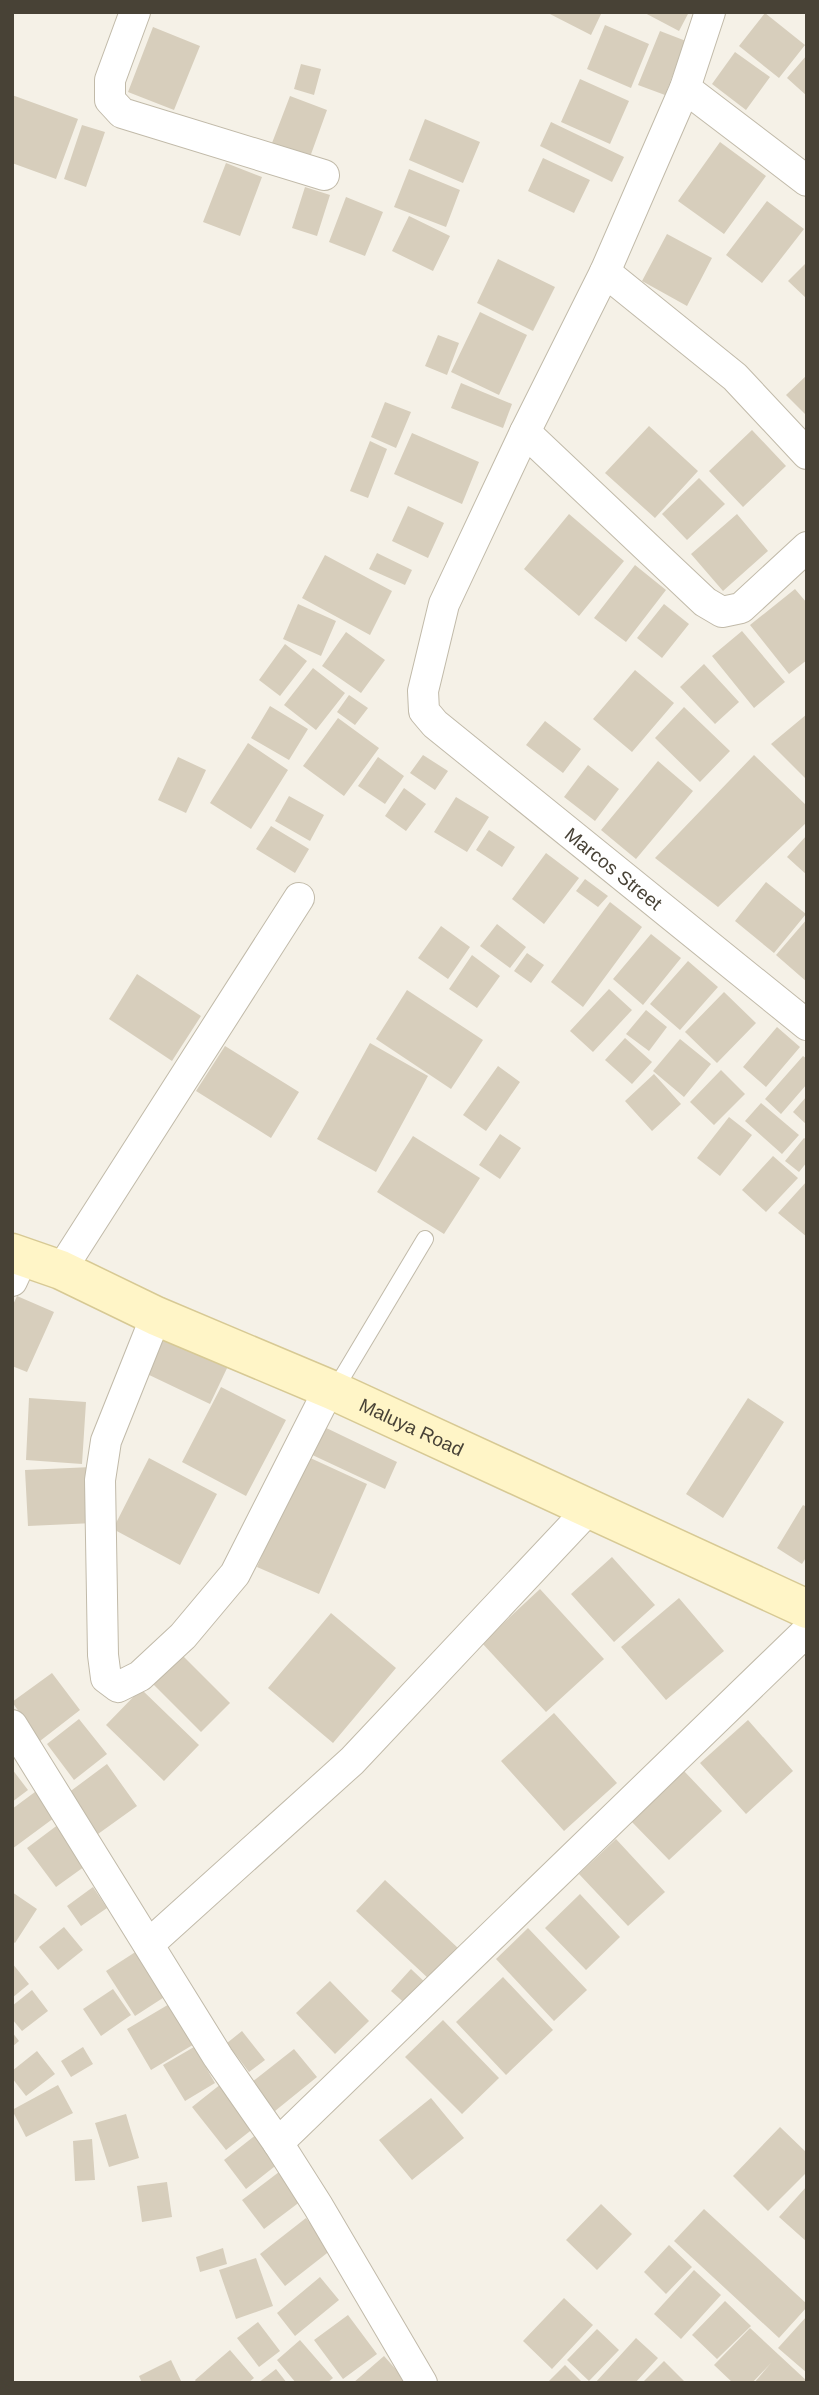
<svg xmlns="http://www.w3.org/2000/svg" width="819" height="2395" font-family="Arial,sans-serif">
<rect width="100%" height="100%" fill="#f5f1e7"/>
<path fill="#d7cebc" d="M546 12H602L591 35Z
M643 12H689L679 31Z
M765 13 805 45 779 78 739 46Z
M605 25 649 44 631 88 587 69Z
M153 27 200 46 174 110 128 92Z
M660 31 686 41 665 95 638 85Z
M735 52 770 77 746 110 712 84Z
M807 55V96L787 78Z
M301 64 321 69 314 95 294 89Z
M580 79 629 101 610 144 561 122Z
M12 95 78 119 56 179 12 163Z
M290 96 327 110 310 157 272 143Z
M425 119 480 142 463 183 409 160Z
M551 122 624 157 612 182 540 146Z
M82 125 105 132 86 187 64 179Z
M720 142 766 176 724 234 678 201Z
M543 158 590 180 574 213 528 191Z
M226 163 262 177 240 236 203 222Z
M409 169 460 190 446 227 394 207Z
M305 187 330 195 317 236 292 228Z
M346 197 383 212 365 256 329 242Z
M767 201 804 229 762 283 726 255Z
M409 216 450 236 433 271 392 251Z
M667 234 712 258 687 306 642 281Z
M498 259 555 287 533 331 477 303Z
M807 262V299L788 281Z
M480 312 527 335 499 395 451 372Z
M438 335 459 343 447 375 425 366Z
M807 375V416L786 395Z
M461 383 512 404 503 428 451 408Z
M385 402 411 412 396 448 371 437Z
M649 426 698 471 655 518 605 473Z
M752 430 786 466 743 507 709 471Z
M412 433 479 462 462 504 394 474Z
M370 441 387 449 368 498 350 491Z
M699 478 725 504 687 540 662 514Z
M408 506 444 523 428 558 392 541Z
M569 514 624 561 579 616 524 569Z
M737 514 768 551 723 591 691 554Z
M377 553 412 570 405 585 369 569Z
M325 555 392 591 370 635 302 598Z
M635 565 666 590 626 642 594 618Z
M795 589 807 603V660L789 674 750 625Z
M298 604 336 621 321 656 283 639Z
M664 604 689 624 662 658 637 638Z
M742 631 785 682 754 708 712 656Z
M346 632 385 660 361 693 322 666Z
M285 644 307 661 280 696 259 680Z
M704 664 739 702 715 724 680 687Z
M313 668 345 693 316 730 284 705Z
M635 670 674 703 632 752 593 719Z
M349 695 368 708 355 725 337 712Z
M270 706 308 729 289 760 251 738Z
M684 707 730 751 700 782 655 738Z
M807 714V780L771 744Z
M338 718 379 748 344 796 303 766Z
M545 721 581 749 563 773 526 745Z
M248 743 288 770 251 829 210 803Z
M423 755 448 771 435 790 410 773Z
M754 755 807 806V822L718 907 655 858Z
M178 757 206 770 186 813 158 800Z
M378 757 404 776 385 804 358 786Z
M658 761 693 791 636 859 601 830Z
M588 765 619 789 595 821 564 797Z
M404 788 426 804 406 831 385 816Z
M289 796 324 815 310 841 275 821Z
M456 797 489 817 467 852 434 832Z
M271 826 309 849 295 873 256 849Z
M489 830 515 847 502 867 476 850Z
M807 835V875L787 857Z
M546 853 579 878 544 924 512 899Z
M585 879 608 896 598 907 576 891Z
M766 882 806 914 774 953 735 921Z
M610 902 642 927 583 1007 551 982Z
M807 919V982L776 955Z
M497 924 526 947 510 968 480 946Z
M441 926 470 947 448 979 418 958Z
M651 934 681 958 643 1005 613 979Z
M527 953 544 965 531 983 514 971Z
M472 955 500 976 477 1008 449 989Z
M688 961 718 987 680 1030 650 1004Z
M137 974 201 1016 172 1061 109 1019Z
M609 989 632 1010 593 1052 570 1031Z
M407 990 483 1040 451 1089 376 1039Z
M724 992 756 1023 717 1063 685 1032Z
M646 1010 667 1027 649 1051 626 1034Z
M777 1027 800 1047 766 1087 743 1067Z
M625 1038 652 1062 632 1084 605 1060Z
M680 1039 711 1064 684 1097 653 1071Z
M370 1043 428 1076 376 1172 317 1139Z
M225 1046 299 1092 271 1138 196 1091Z
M803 1056 807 1059V1084L781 1114 765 1099Z
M498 1066 520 1082 486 1131 463 1115Z
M721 1070 745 1094 714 1125 690 1102Z
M654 1074 681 1104 652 1131 625 1101Z
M807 1096V1125L793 1112Z
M761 1103 799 1135 782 1154 745 1121Z
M729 1117 752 1135 720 1176 697 1158Z
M500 1134 521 1148 500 1179 479 1165Z
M413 1136 480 1178 444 1234 377 1192Z
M804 1138 807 1140V1162L799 1172 785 1161Z
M773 1156 798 1178 766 1212 742 1190Z
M807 1181V1237L778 1213Z
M17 1296 54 1312 27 1372 12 1366V1307Z
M165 1333 229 1364 210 1404 145 1373Z
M221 1387 286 1420 246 1496 182 1462Z
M29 1398 86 1402 82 1464 26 1460Z
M748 1398 784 1422 723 1518 686 1494Z
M318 1424 397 1462 385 1489 306 1452Z
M306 1456 367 1484 319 1594 257 1567Z
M149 1458 217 1494 180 1565 113 1529Z
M92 1467 94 1523 28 1526 25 1470Z
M803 1505 807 1507V1556L802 1564 777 1548Z
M612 1557 655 1605 614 1642 571 1594Z
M540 1589 604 1659 546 1712 482 1643Z
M679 1598 724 1651 666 1700 621 1647Z
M331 1613 396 1668 333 1743 268 1688Z
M181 1654 230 1703 201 1732 152 1683Z
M52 1673 80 1710 40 1741 12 1702Z
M141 1689 199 1745 164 1781 106 1725Z
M554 1713 617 1783 564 1831 501 1761Z
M79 1719 107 1754 74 1780 47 1744Z
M748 1720 793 1771 746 1814 700 1763Z
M107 1764 137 1806 98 1834 68 1793Z
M12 1769 28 1790 12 1802Z
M684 1771 722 1811 669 1860 631 1821Z
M39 1789 58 1815 12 1849V1809Z
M59 1824 88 1864 56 1887 27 1848Z
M616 1839 665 1892 628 1926 579 1874Z
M385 1880 458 1948 429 1979 356 1911Z
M93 1887 107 1908 81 1926 67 1906Z
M12 1892 37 1909 15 1943 12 1941Z
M580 1894 620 1937 586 1970 545 1928Z
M64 1927 83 1950 58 1970 39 1947Z
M528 1928 587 1990 554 2021 496 1959Z
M140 1949 169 1994 135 2016 106 1971Z
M12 1963 29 1984 12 1998Z
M411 1969 428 1985 409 2007 391 1991Z
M503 1977 553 2030 506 2075 456 2022Z
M330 1981 369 2021 335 2054 296 2013Z
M113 1989 131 2015 101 2036 83 2009Z
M32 1990 48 2011 22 2031 12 2019V2006Z
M171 2003 196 2043 151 2070 127 2029Z
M443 2020 499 2078 462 2114 405 2057Z
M242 2031 265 2060 249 2072 227 2043Z
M12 2032 19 2041 12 2047Z
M83 2047 93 2064 71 2077 61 2061Z
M194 2047 215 2083 185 2101 163 2065Z
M294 2049 317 2077 275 2111 252 2082Z
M37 2051 55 2074 26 2096 12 2078V2071Z
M221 2084 254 2128 226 2150 192 2107Z
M58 2085 73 2113 26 2137 12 2110Z
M431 2098 464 2138 412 2180 379 2140Z
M126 2114 139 2158 109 2167 95 2123Z
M780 2127 807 2153V2172L768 2211 733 2176Z
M257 2134 279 2163 246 2189 224 2160Z
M92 2139 95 2180 75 2181 73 2141Z
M279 2172 301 2201 264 2229 242 2200Z
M167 2182 172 2217 142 2222 137 2186Z
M807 2186V2242L779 2217Z
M601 2204 632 2234 597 2270 566 2240Z
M704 2209 807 2304V2307L779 2338 674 2241Z
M306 2218 331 2250 285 2286 260 2254Z
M669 2245 692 2267 666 2294 644 2272Z
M223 2248 227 2264 200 2272 196 2257Z
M256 2258 273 2306 236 2319 219 2270Z
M694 2270 721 2295 681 2339 654 2314Z
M320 2277 339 2300 295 2336 277 2313Z
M564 2298 593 2325 552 2369 523 2341Z
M725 2301 751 2326 717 2359 692 2335Z
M348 2315 377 2354 343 2379 314 2340Z
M807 2316V2373L778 2348Z
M258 2322 280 2351 259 2367 237 2338Z
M750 2328 807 2381V2383H754L771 2363 752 2383H733L714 2365Z
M597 2329 619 2350 589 2381 567 2360Z
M636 2338 658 2358 635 2383H595Z
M300 2340 333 2378 327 2383H296L277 2360Z
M230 2350 254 2378 248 2383H197L195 2380Z
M384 2356 408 2383H353Z
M171 2360 182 2383H142L139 2376Z
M664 2361 686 2383H642Z
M565 2365 583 2383H547Z
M276 2369 287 2383H258Z"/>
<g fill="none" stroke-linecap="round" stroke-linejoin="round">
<g stroke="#c1baa9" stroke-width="18">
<path id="lane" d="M334 1391 425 1239"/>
</g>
<g stroke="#c1baa9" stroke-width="32">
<g id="street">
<path d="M135 12 110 80V100L122 113 324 175"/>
<path id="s1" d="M710 12 685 88 605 272 525 432 444 604 423 691 424 711 435 724 807 1025"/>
<path d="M685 88 807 181"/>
<path d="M605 272 735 377 807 454"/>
<path d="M525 432 705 602 722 612 741 608 807 547"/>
<path d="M61 1270 299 898"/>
<path d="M12 1281 23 1257"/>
<path d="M156 1316 106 1441 100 1480 103 1655 106 1678 118 1687 140 1676 183 1636 235 1574 329 1389"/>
<path d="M12 1725 218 2057 278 2143 318 2206 422 2383"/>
<path d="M149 1944 352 1761 589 1509"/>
<path d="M278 2143 807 1631"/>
</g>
</g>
<g stroke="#d7c994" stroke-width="41">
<g id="secondary">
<path id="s2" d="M12 1253 61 1270 156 1316 334 1391 807 1609"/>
</g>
</g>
<use href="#lane" stroke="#fff" stroke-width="16"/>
<use href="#street" stroke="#fff" stroke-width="30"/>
<use href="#secondary" stroke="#fff5c7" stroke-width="38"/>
</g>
<g text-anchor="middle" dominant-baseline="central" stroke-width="7" stroke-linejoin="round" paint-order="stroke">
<g font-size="19" fill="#484236" stroke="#fff">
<text stroke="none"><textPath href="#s1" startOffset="1006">Marcos Street</textPath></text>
<text stroke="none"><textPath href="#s2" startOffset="436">Maluya Road</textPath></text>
</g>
</g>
<rect width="819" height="2395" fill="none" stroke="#484236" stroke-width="28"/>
</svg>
